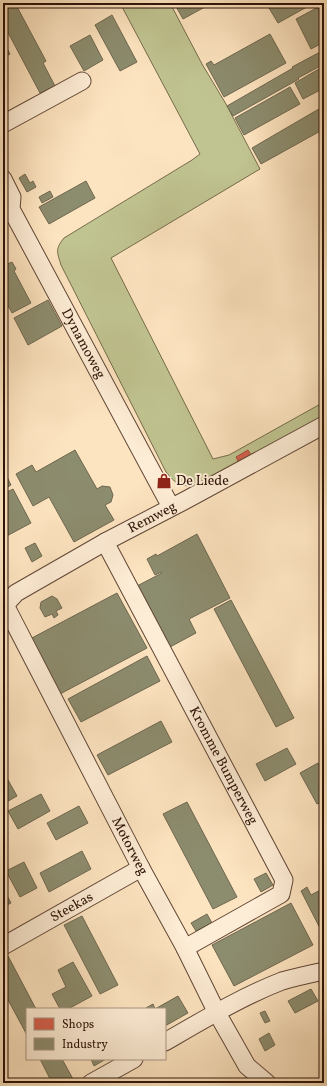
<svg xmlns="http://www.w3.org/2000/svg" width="327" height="1086" font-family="Vollkorn,serif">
<rect width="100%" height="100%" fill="#fde4c0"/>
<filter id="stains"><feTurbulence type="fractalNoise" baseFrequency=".005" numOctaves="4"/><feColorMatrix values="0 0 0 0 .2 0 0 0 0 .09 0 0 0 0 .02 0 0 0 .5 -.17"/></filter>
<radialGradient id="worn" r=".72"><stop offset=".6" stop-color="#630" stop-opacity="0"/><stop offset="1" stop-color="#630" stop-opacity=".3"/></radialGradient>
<path fill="#c0c491" stroke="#766b4c" d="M120 3H170L202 64 226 104 260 169 111 258 213 459 229 455 324 402V417L195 486C179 486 176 484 166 472L61 265C57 252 55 249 64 238L192 160 200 154Z"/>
<path fill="#d6604d" stroke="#a34938" d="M248 450 251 455 238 461 236 457Z"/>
<path fill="#8c8c6e" stroke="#6f674f" d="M3 3H15L46 61 43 63 55 86 40 93 3 23Z
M174 3H212L183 19Z
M266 3H314L278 23Z
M324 4V42L311 49 296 19Z
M112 15 137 62 120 71 95 25Z
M270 34 286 63 224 97 206 64 211 61 214 65Z
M90 35 103 60 84 71 70 46Z
M3 41 10 54 3 58Z
M324 50V64L298 78 299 79 233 116 227 106 293 68 292 67Z
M324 66V88L303 99 295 83Z
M290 87 300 104 244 135 235 118Z
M324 106V129L261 164 252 148Z
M25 174 30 183 33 181 36 187 27 192 19 178Z
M86 181 95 198 49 224 39 207Z
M50 191 53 197 42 203 39 197Z
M12 262 16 269 14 271 31 303 12 313 3 296V266Z
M48 300 62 326 28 345 14 318Z
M75 450 97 489 102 486 110 487 113 495 111 502 105 505 114 520 74 542 49 497 33 506 16 474 32 465 36 472Z
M3 469 11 485 3 490Z
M13 489 31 523 3 538V494Z
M197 534 230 598 189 619 196 633 170 647 137 586 162 573 161 572 155 575 147 559 156 554 157 556Z
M35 543 42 556 32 562 25 548Z
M117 593 147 648 60 694 30 639Z
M52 596 57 599 62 608 56 611 58 615 54 618 52 614 45 617 40 608 41 602Z
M231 600 294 718 276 727 214 609Z
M147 656 160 681 81 722 68 699Z
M161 721 172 742 108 775 97 755Z
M287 748 296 764 265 781 256 764Z
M318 763 324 776V801L317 804 300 773Z
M3 771 17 796 3 804Z
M41 794 50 811 18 829 8 811Z
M187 802 237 897 213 909 163 814Z
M79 806 88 823 56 840 47 823Z
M3 823 8 833 3 836Z
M82 851 91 869 49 892 40 873Z
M24 862 37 888 20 897 6 871Z
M266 873 273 885 261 892 254 879Z
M307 887 311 895 324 888V936L301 891Z
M3 888 11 903 3 907Z
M291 903 313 945 234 986 212 945Z
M207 914 212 923 196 931 191 923Z
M82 916 118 985 100 994 64 925Z
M8 956 36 1009H27V1035L7 998 5 999 3 995V959Z
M73 962 92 996 68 1009H60L52 994 66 987 58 970Z
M311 989 318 1001 295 1013 288 1001Z
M178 996 188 1013 165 1026V1009H146V1008L153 1004 155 1009Z
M265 1011 270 1021 265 1023 260 1013Z
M269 1033 275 1045 265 1051 259 1039Z
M40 1059H62L73 1079 67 1083H52Z
M91 1059H106L94 1066Z"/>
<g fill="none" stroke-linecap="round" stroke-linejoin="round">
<g stroke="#604635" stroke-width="19">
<g id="minor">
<path d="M3 124 82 81"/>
<path id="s1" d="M3 179 12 197 11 209 171 507"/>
<path id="s2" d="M105 542 284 880 281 894 185 948"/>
<path id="s3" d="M3 601 141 868 185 948 217 1013 247 1066 267 1083"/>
<path id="s4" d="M5 605 16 593 105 542 184 501 324 425"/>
<path id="s5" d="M3 946 141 868"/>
<path d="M165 1042C203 1020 241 997 282 981 296 977 310 974 324 971"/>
<path d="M91 1083 134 1059"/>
</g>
</g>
<use href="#minor" stroke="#feedd6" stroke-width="17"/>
</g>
<defs>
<g id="shop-bare" transform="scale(1.2)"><path d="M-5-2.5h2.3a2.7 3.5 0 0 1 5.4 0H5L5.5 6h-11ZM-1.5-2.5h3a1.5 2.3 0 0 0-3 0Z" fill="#8f2418" stroke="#feedd6" stroke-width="2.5" paint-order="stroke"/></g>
</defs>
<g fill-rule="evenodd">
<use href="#shop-bare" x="164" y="481"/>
</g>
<g text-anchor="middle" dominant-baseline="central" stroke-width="4" stroke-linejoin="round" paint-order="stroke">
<g font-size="14" fill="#2c1207" stroke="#feedd6">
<text stroke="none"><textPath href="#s1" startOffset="185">Dynamoweg</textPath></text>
<text stroke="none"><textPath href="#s4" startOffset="172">Remweg</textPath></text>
<text stroke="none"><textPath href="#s2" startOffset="253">Kromme Bumperweg</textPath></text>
<text stroke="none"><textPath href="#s3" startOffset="276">Motorweg</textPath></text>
<text stroke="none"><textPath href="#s5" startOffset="79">Steekas</textPath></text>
</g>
<g font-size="14" fill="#2c1207" stroke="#feedd6" text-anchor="start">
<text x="176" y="481">De Liede</text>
</g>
</g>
<rect width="327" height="1086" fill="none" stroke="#fde4c0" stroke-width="16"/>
<rect x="4" y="4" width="319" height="1078" fill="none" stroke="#2c1207" stroke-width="2"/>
<rect x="8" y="8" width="311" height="1070" fill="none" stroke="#2c1207"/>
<rect x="26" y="1008" width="140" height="52" fill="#feedd6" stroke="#aa9583"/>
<rect x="34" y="1018" width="20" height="12" fill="#d6604d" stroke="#aa9583"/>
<text x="62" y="1028" font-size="12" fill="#2c1207">Shops</text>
<rect x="34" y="1038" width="20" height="12" fill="#8c8c6e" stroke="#aa9583"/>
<text x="62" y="1048" font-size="12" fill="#2c1207">Industry</text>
<rect width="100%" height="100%" filter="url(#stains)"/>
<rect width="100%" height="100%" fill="url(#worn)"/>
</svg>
